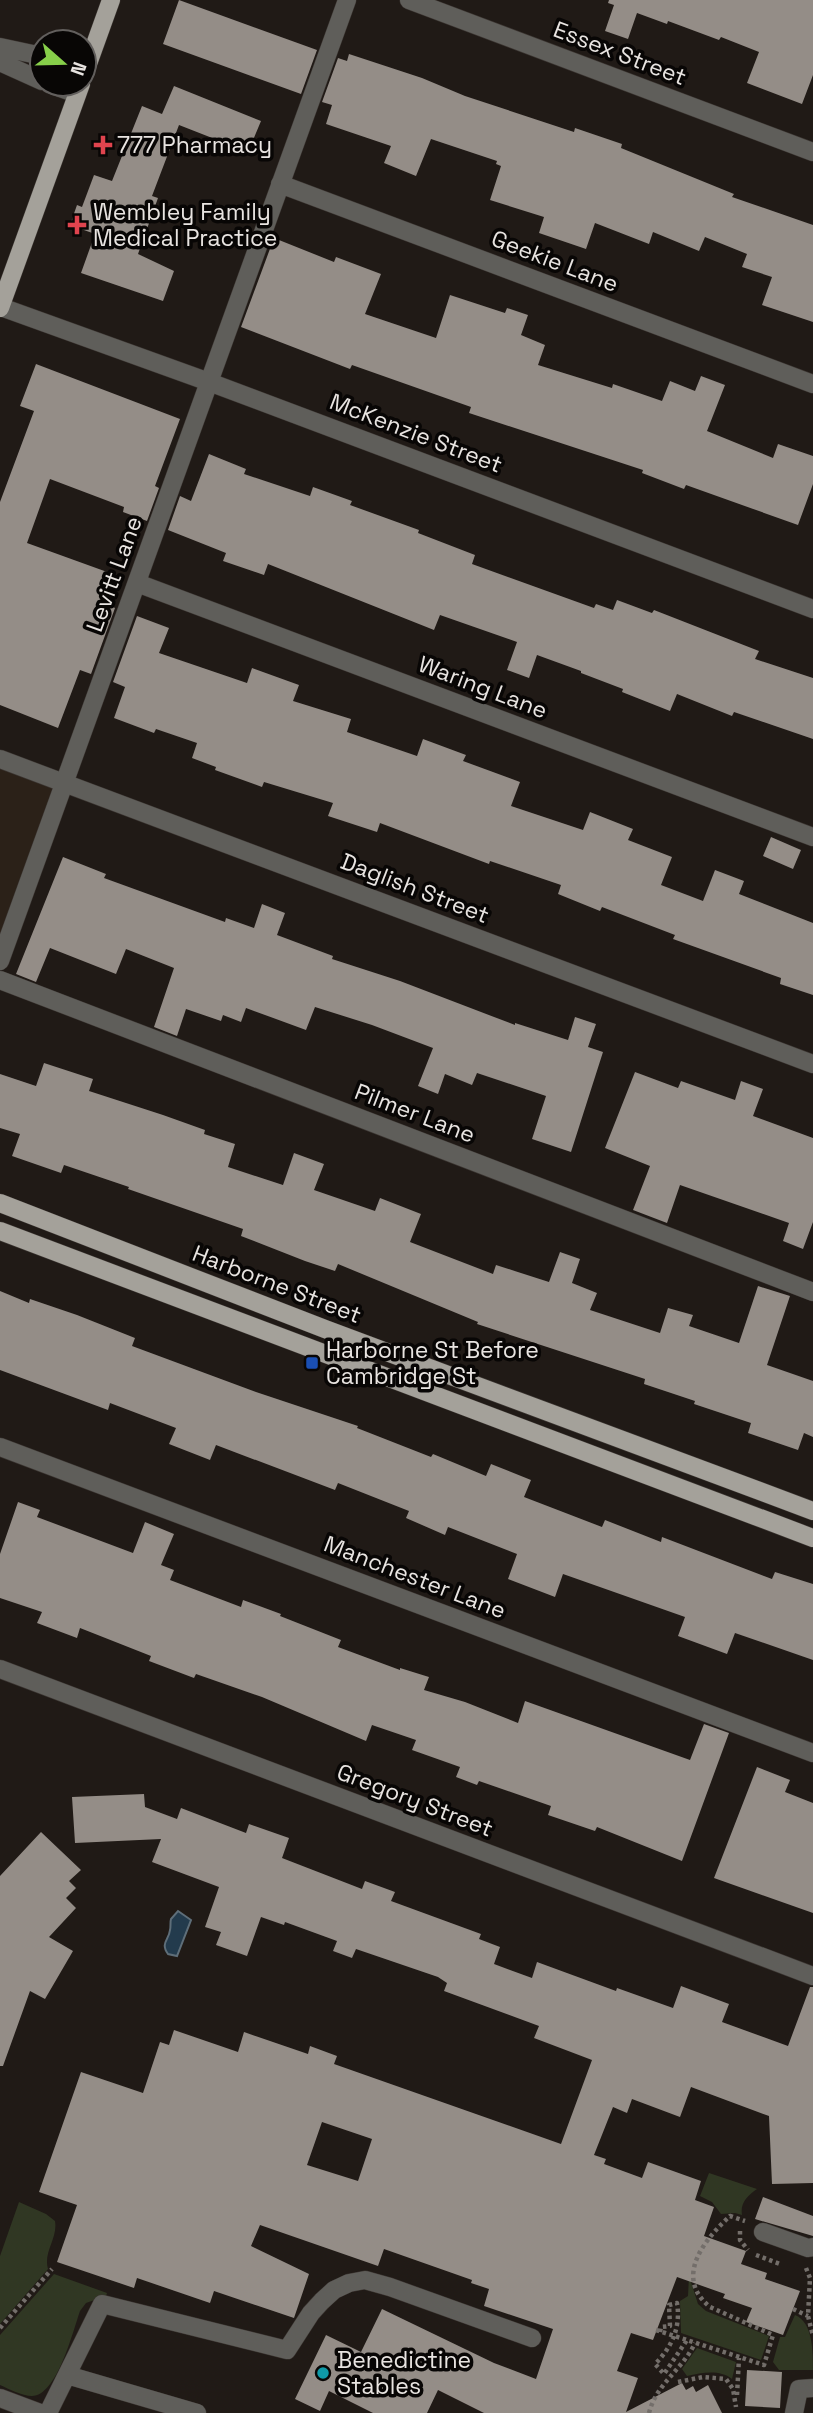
<svg xmlns="http://www.w3.org/2000/svg" width="813" height="2413" font-family="'Space Grotesk',sans-serif">
<rect width="100%" height="100%" fill="#201a16"/>
<path fill="#2b2118" d="M0 759 64 783 0 961Z"/>
<path fill="#303723" d="M709 2173 757 2189C747 2196 740 2203 742 2215L735 2213 721 2214 712 2202 700 2196Z
M19 2202 46 2214 55 2221C58 2238 43 2252 48 2269L0 2324V2256Z
M54 2274 107 2293 106 2296 86 2303 80 2311C73 2331 57 2396 32 2396 22 2396 9 2389 0 2385V2335Z
M689 2276 698 2304 706 2311 769 2336 761 2360 681 2333 680 2301 688 2296Z
M795 2315C813 2322 813 2352 813 2370H779L773 2362 780 2337H785Z
M697 2348 736 2362 732 2379C719 2369 702 2373 687 2376L682 2369Z"/>
<path fill="#233b4d" stroke="#5e6e79" stroke-width="2" d="M178 1911 191 1920 177 1956 168 1954C160 1943 169 1940 170 1930 171 1926 170 1922 171 1919Z"/>
<path fill="#948d87" fill-rule="evenodd" d="M179 0 317 50 301 94 163 44Z
M609 0H813V75L802 104 747 83 759 52 721 37 719 40 668 21 667 24 637 13 628 39 605 31 614 5 608 3Z
M349 54 422 78 465 96 574 132 575 128 622 144 621 148 734 194 732 197 813 225V322L762 305 772 277 742 267 747 254 705 237 699 251 653 232 649 244 595 223 586 249 539 233 544 217 490 200 501 166 496 164 497 161 431 139 416 176 384 163 391 146 326 124 332 105 322 102 338 58 347 61Z
M174 86 261 121 248 152 179 125 152 196 158 198 138 254 174 271 163 301 81 273 95 234 70 225 77 205 82 207 94 175 112 181 142 106 162 114Z
M274 238 334 262 336 257 381 274 365 314 436 338 450 295 505 313 507 308 528 315 521 335 545 345 538 365 612 388 613 384 662 401 670 381 695 391 701 376 725 385 707 431 773 458 778 444 813 456V484L798 525 686 485 684 489 642 473 643 470 469 413 471 407 352 365 350 369 241 327Z
M36 364 180 419 155 486 159 488 147 521 123 512 124 507 50 479 27 543 121 577 111 606 115 608 91 674 80 670 58 728 0 705V502L34 411 20 406Z
M209 454 246 469 244 474 310 496 313 487 352 501 350 505 419 530 418 533 475 555 472 564 594 608 596 604 613 610 617 600 652 613 654 610 759 651 755 659 813 678V739L734 712 732 716 677 694 670 711 622 692 623 689 581 673V671L537 655 529 678 507 670 517 642 440 615 434 630 268 564 264 575 223 561 226 553 168 530 180 496 191 501Z
M137 616 169 628 159 653 247 683 252 668 299 685 293 701 351 719 347 732 417 756 423 739 466 755 463 761 520 782 511 806 583 830 590 812 633 829 628 840 672 857 661 885 703 901 715 870 744 881 739 894 813 923V995L780 984 781 978 673 939 675 935 602 907 600 911 558 894 561 885 490 861 489 864 380 823 377 832 328 816 333 803 264 782 262 787 215 770 216 767 192 758 197 743 156 729 154 733 114 718 125 687 113 682Z
M771 837 801 850 793 869 763 856Z
M63 857 106 874 104 878 225 922 226 918 254 928 262 904 285 913 277 935 333 956 332 959 400 981 515 1025V1023L568 1040 575 1017 596 1024 588 1047 603 1052 571 1152 532 1139 546 1096 477 1073 472 1085 445 1074 438 1094 418 1086 433 1048 372 1025 315 1007 306 1030 246 1008 241 1022 223 1015 221 1021 186 1009 177 1036 154 1027 174 968 126 949 116 974 50 948 36 982 16 974Z
M44 1063 93 1079 89 1091 163 1115 205 1130 204 1134 235 1144 228 1167 283 1185 294 1153 324 1164 314 1190 375 1211 380 1198 421 1214 410 1242 493 1274 496 1265 549 1282 560 1252 580 1259 572 1283 597 1293 590 1310 660 1333 668 1308 693 1315 689 1326 739 1343 758 1286 790 1296 767 1365 813 1381V1437L804 1433 798 1450 748 1433 751 1423 694 1404 695 1401 644 1384 645 1379 477 1324 478 1322 338 1264 335 1271 305 1261 241 1236 243 1229 128 1189 129 1187 64 1165 61 1173 12 1156 20 1134 0 1128V1074L36 1086Z
M635 1072 678 1088 681 1081 735 1100 741 1081 763 1089 753 1116 813 1138V1222L803 1249 783 1241 789 1223 680 1185 667 1223 633 1210 650 1166 605 1148Z
M0 1291 29 1303 30 1299 77 1315 135 1338 132 1346 256 1392 358 1426 357 1428 431 1457 433 1454 486 1476 491 1464 531 1480 524 1497 602 1527 605 1520 661 1542 662 1537 772 1579 775 1572 813 1584V1660L735 1633 727 1654 678 1636 685 1617 563 1574 555 1597 508 1579 517 1554 448 1527 445 1535 406 1518 409 1511 338 1483 335 1490 216 1445 210 1460 169 1444 176 1428 110 1403 108 1410 0 1370Z
M18 1502 40 1510 37 1517 133 1553 145 1522 174 1534 161 1565 174 1570 170 1580 241 1607 243 1600 281 1614 280 1616 341 1640 338 1647 400 1670V1668L429 1677 424 1690 465 1702 518 1723 525 1701 690 1760 704 1724 729 1733 682 1861 597 1827 595 1831 548 1815 551 1806 479 1781 477 1785 456 1777 460 1767 412 1750 416 1740 372 1725 366 1741 262 1697 196 1674 194 1678 149 1661 151 1656 80 1628 77 1638 37 1623 42 1612 0 1598V1554Z
M757 1767 790 1780 785 1792 813 1803V1913L714 1878Z
M144 1794 145 1807 177 1819 181 1808 246 1833 249 1824 289 1838 282 1858 362 1889 365 1881 395 1892 391 1901 481 1934 479 1939 500 1947 494 1964 532 1978 537 1962 616 1991 617 1988 673 2008 681 1986 729 2004 722 2022 788 2046 810 1987H813V2183L772 2184 769 2116 691 2087 680 2117 632 2099 627 2113 613 2107 594 2155 606 2159 604 2164 642 2178 648 2162 701 2181 695 2200 714 2207 704 2236 746 2251 741 2264 767 2273 765 2279 800 2291 783 2335 746 2322 752 2308 723 2298 725 2294 677 2277 653 2340 631 2333 617 2371 638 2378 626 2412 682 2383 686 2390 693 2386 696 2392 708 2385 722 2413H484L438 2390 427 2413H373L329 2391 320 2411 295 2399 326 2335 361 2352 382 2309 494 2363 536 2379 553 2329 484 2306 489 2289 471 2283 472 2280 384 2249 378 2266 260 2225 251 2246 309 2274 294 2318 214 2291 210 2303 137 2278 134 2288 57 2262 77 2205 39 2192 81 2072 143 2093 160 2042 169 2045 174 2030 238 2052 244 2032 308 2054 310 2046 337 2056 334 2064 561 2144 592 2060 534 2038 539 2026 444 1991 447 1983 438 1977 356 1949 352 1958 333 1951 337 1941 285 1922 284 1925 261 1917 247 1956 216 1945 221 1932 205 1927 219 1887 152 1862 161 1839 75 1843 72 1797ZM322 2122 372 2139 358 2181 307 2165Z
M41 1832 81 1870 69 1881 76 1888 66 1898 76 1908 49 1937 73 1951 45 1999 30 1991 3 2066H0V1876Z
M763 2197 813 2216V2236L755 2219Z
M747 2370 782 2372 780 2408 745 2406Z"/>
<g fill="none" stroke-linecap="round" stroke-linejoin="round">
<g stroke="#3c3632" stroke-width="19">
<path id="minor" d="M409 0 813 152
M0 47 42 56
M0 62 42 81
M49 84 77 94
M280 184 813 384
M1 307 209 382 813 609
M137 583 813 837
M0 759 813 1064
M0 961 347 0
M0 980 813 1292
M0 1447 813 1753
M0 1669 813 1976
M763 2232 808 2248 813 2247
M67 2375 197 2413
M0 2398 40 2413
M48 2413 102 2304 287 2350 311 2313 322 2301 334 2290 349 2283 365 2280 390 2287 532 2338
M794 2413 799 2389 813 2388"/>
</g>
<g stroke="#3c3632" stroke-width="19">
<path id="major" d="M84 75 111 0
M0 308 81 84
M0 1203 325 1329 813 1511
M0 1231 813 1538"/>
</g>
<path stroke="#736e6a" stroke-width="4.5" stroke-dasharray="3.5 3.5" stroke-linecap="butt" d="M740 2231V2240L748 2250
M756 2255 780 2264
M806 2268 810 2278 808 2316 813 2336
M793 2309 808 2316
M0 2328 52 2269
M656 2330 764 2365 773 2335 710 2307C673 2277 705 2239 730 2216L745 2221
M660 2332 661 2327 670 2326 669 2305 677 2303C681 2327 672 2347 655 2364L664 2374 687 2340
M678 2382 703 2377 726 2379 733 2389 736 2407
M737 2395 739 2358
M649 2413C656 2384 683 2369 695 2343"/>
<use href="#minor" stroke="#5f5e5a" stroke-width="18"/>
<use href="#major" stroke="#a4a19a" stroke-width="18"/>
</g>
<g fill="#e0444e" stroke="#080605" stroke-width="2.5">
<path d="M99.5 134.5h7v7h7v7h-7v7h-7v-7h-7v-7h7z"/>
<path d="M73.5 214.5h7v7h7v7h-7v7h-7v-7h-7v-7h7z"/>
</g>
<rect fill="#1a4fb4" stroke="#080605" stroke-width="2.5" x="305" y="1356" width="14" height="14" rx="3.5"/>
<circle fill="#0f9aa8" stroke="#080605" stroke-width="2.5" cx="323" cy="2373" r="7"/>
<g text-anchor="middle" dominant-baseline="central" stroke-width="7" stroke-linejoin="round" paint-order="stroke">
<g font-size="23" fill="#e8e4e1" stroke="#080605">
<text transform="translate(620 53) rotate(21)">Essex Street</text>
<text transform="translate(555 261) rotate(21)">Geekie Lane</text>
<text transform="translate(416 433) rotate(21)">McKenzie Street</text>
<text transform="translate(114 574) rotate(-70)">Levitt Lane</text>
<text transform="translate(483 687) rotate(21)">Waring Lane</text>
<text transform="translate(415 888) rotate(21)">Daglish Street</text>
<text transform="translate(415 1113) rotate(21)">Pilmer Lane</text>
<text transform="translate(277 1284) rotate(21)">Harborne Street</text>
<text transform="translate(415 1577) rotate(21)">Manchester Lane</text>
<text transform="translate(415 1800) rotate(21)">Gregory Street</text>
</g>
<g font-size="23" fill="#e8e4e1" stroke="#080605" text-anchor="start">
<text x="117" y="145">777 Pharmacy</text>
<text x="93" y="212">Wembley Family<tspan x="93" dy="26">Medical Practice</tspan></text>
<text x="326" y="1350">Harborne St Before<tspan x="326" dy="26">Cambridge St</tspan></text>
<text x="337" y="2360">Benedictine<tspan x="337" dy="26">Stables</tspan></text>
</g>
</g>
<g transform="translate(63 63) rotate(110)"><circle r="33" fill="#080605" stroke="#625f5d" stroke-width="2"/>
<path d="M0-5L12 26L0 18L-12 26Z" fill="#87cf4a"/>
<text y="-10" font-size="19" font-weight="bold" text-anchor="middle" fill="#e8e4e1">N</text>
</g>
</svg>
